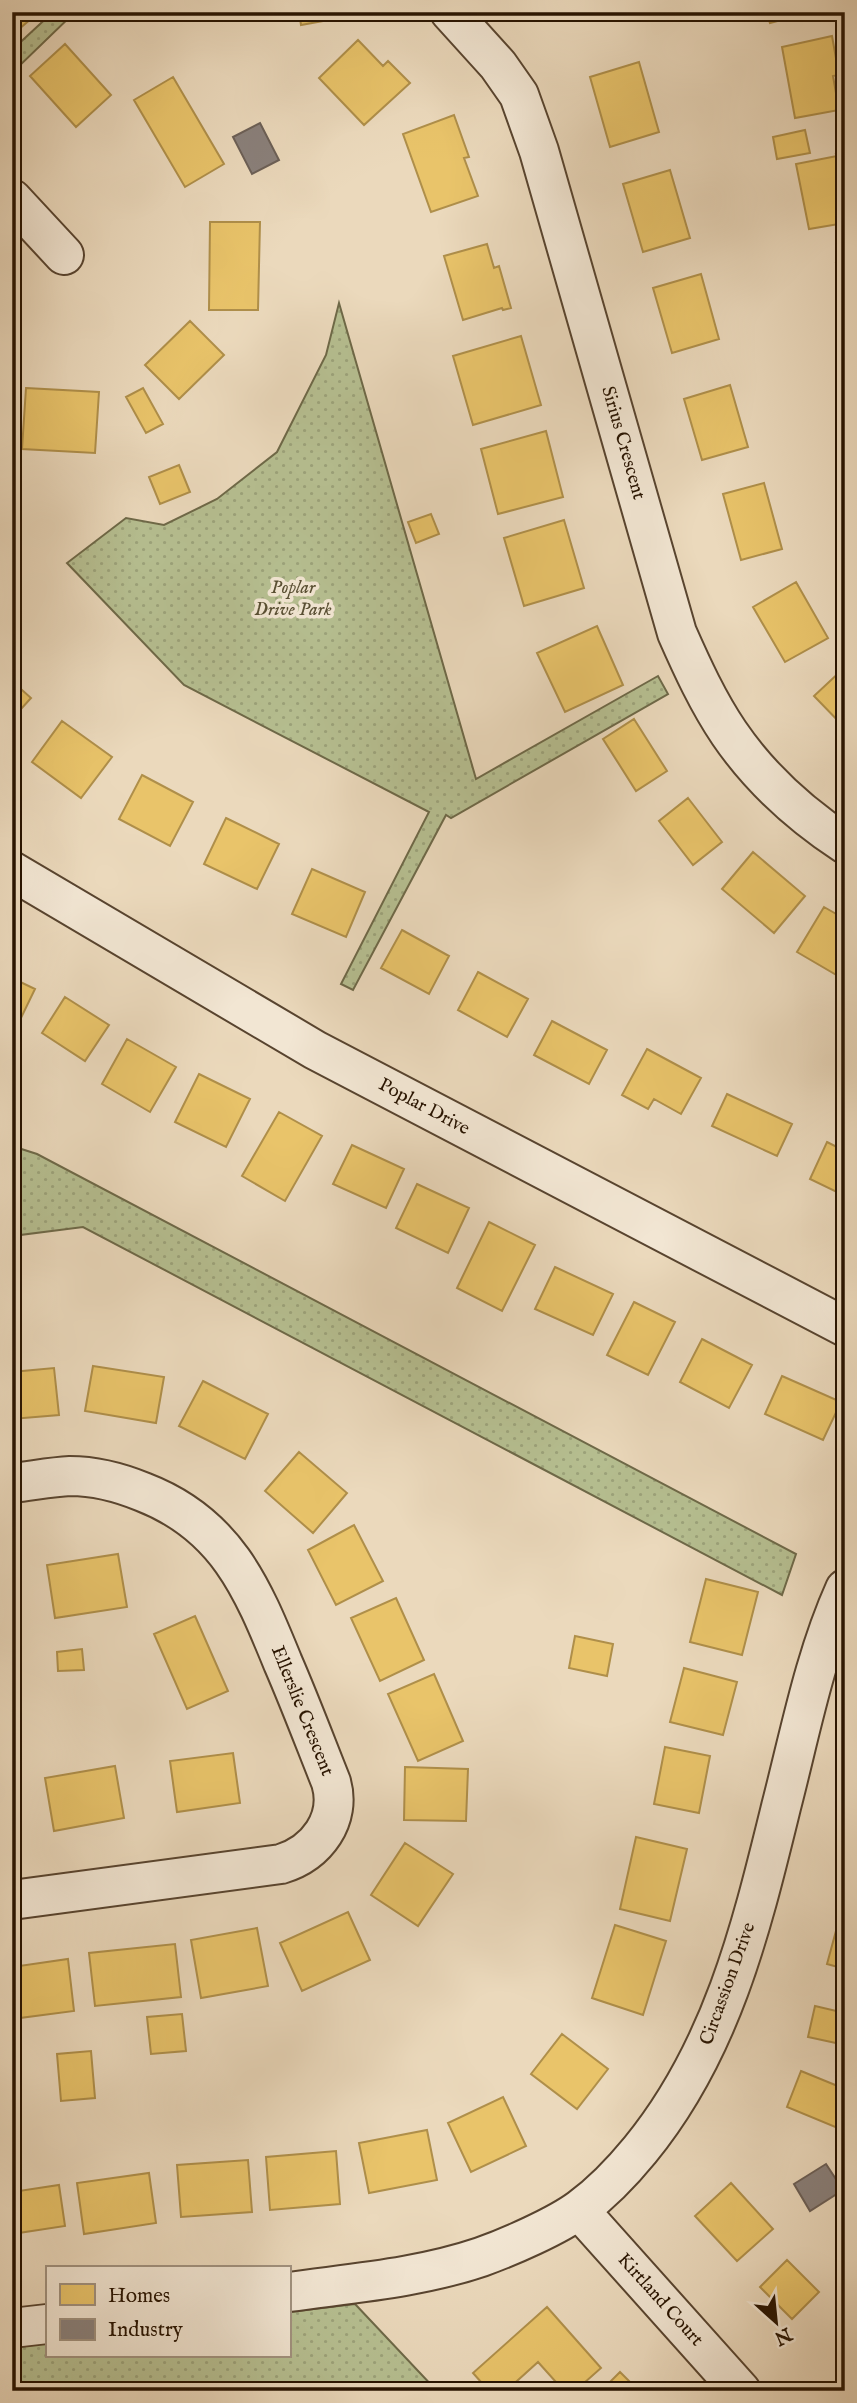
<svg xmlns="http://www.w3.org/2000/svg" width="857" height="2403" font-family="'IM FELL English',serif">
<defs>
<pattern id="park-dots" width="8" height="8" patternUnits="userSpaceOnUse" patternTransform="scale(1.75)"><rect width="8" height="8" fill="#b6bf91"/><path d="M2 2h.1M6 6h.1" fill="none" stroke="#9ca37b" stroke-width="1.8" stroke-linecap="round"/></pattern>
</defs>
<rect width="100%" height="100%" fill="#ebd9bc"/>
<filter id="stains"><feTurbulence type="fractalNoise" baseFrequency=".00286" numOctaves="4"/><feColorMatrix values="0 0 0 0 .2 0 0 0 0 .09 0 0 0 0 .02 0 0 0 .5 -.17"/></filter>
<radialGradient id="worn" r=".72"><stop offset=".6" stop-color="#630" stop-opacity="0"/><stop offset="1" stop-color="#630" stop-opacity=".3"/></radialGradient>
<path fill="url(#park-dots)" stroke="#6e6948" stroke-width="2" d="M53 12H75L12 73V50Z
M339 303 476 779 658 676 668 694 451 818 446 815 353 990 341 984 429 812 184 685 67 563 126 518 164 525 217 499 277 452 326 355Z
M12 1146 37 1154 796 1554 782 1595 83 1227 12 1236Z
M355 2304 437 2391H12V2348L47 2343V2356H289V2312Z"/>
<path fill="#e9c46a" stroke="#af8f4a" stroke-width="2" d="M12 12H25L31 19 12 35Z
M299 12H372L301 25Z
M766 12H811L770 23Z
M832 36 839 75 833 76 839 110 795 118 782 47Z
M358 40 383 66 388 61 410 83 364 125 319 78Z
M65 44 111 95 76 127 30 76Z
M639 62 659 132 610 147 590 77Z
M173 77 224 164 185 187 134 100Z
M454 115 469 157 464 158 478 196 431 212 403 134Z
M805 130 810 153 777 159 773 137Z
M845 152V223L809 229 796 164 837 156 836 154Z
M670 170 690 238 643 252 623 184Z
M210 222H260L258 310H209Z
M487 244 494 268 499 266 511 308 503 310 502 308 463 320 444 256Z
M845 260V292L836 263Z
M701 274 719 339 672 353 653 288Z
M190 321 224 355 179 399 145 365Z
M521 336 541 405 473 425 453 356Z
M730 385 748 447 702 460 684 399Z
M26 388 99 392 95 453 22 449Z
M143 388 163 424 146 433 126 397Z
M546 431 563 497 498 514 481 449Z
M179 465 190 492 160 504 149 477Z
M764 483 782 549 741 560 723 494Z
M431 514 439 534 416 543 408 522Z
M564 520 584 588 524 606 504 538Z
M796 582 828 638 785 662 753 607Z
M597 626 623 685 565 712 537 653Z
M845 667V728L814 696Z
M12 681 31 698 12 719Z
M634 719 667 771 636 791 603 739Z
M62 721 112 757 81 798 32 762Z
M142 775 193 802 170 846 119 819Z
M688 798 722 842 693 865 659 821Z
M226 818 279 844 257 889 204 864Z
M753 852 805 896 774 933 722 889Z
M312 869 365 892 346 937 292 914Z
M824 907 845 919V980L797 952Z
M402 930 449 956 429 994 381 968Z
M478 972 528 999 507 1037 458 1010Z
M12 978 35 989 20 1020 12 1016Z
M65 997 109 1025 85 1061 42 1033Z
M552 1021 607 1050 589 1084 534 1055Z
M127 1039 176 1067 150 1112 102 1084Z
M647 1049 701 1078 681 1114 654 1099 648 1109 622 1095Z
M199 1074 250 1099 226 1147 175 1122Z
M727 1094 792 1124 777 1156 712 1126Z
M279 1112 322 1136 285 1201 242 1176Z
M827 1142 845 1151V1196L810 1179Z
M352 1145 404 1169 386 1208 333 1184Z
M417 1184 469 1208 448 1253 396 1228Z
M489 1222 535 1245 502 1311 457 1288Z
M555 1267 613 1294 593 1335 535 1309Z
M634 1302 675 1322 648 1375 607 1355Z
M702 1339 752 1365 729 1408 680 1382Z
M93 1366 164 1377 156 1423 85 1411Z
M54 1368 59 1415 12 1419V1372Z
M782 1376 841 1402 823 1440 765 1414Z
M203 1381 268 1414 245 1459 179 1426Z
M299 1452 347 1493 313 1533 265 1491Z
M354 1525 383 1581 336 1605 308 1550Z
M118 1554 127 1607 55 1618 47 1565Z
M706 1579 758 1592 742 1655 690 1642Z
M396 1598 424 1660 380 1681 351 1618Z
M195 1616 228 1691 187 1709 154 1634Z
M575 1636 613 1644 607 1676 569 1668Z
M82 1649 84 1670 58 1671 57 1652Z
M684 1668 737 1682 723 1735 670 1722Z
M434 1674 463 1741 418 1761 388 1694Z
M665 1747 710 1756 699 1813 654 1804Z
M233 1753 240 1803 177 1812 170 1761Z
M115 1766 124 1818 54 1831 45 1778Z
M405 1767 468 1769 466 1821 404 1820Z
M636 1837 687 1849 670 1921 620 1909Z
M405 1843 453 1874 418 1926 371 1895Z
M843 1905H845V1969L827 1964Z
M348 1912 370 1960 302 1991 280 1943Z
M615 1925 666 1941 643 2015 592 1998Z
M257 1928 268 1986 201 1998 191 1940Z
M175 1944 181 1997 95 2006 89 1953Z
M68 1959 74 2011 12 2019V1967Z
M815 2006 845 2013V2045L808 2037Z
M182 2014 186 2051 151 2054 147 2017Z
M562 2034 608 2069 577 2109 531 2074Z
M91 2051 95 2098 61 2101 57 2054Z
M801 2071 845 2089V2131L787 2107Z
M503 2097 526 2146 471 2172 448 2123Z
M427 2130 437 2180 369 2193 359 2143Z
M336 2151 340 2204 270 2210 266 2157Z
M248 2160 252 2212 181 2217 177 2165Z
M149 2173 156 2223 84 2234 77 2183Z
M731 2183 773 2229 737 2261 695 2216Z
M59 2185 65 2226 12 2234V2192Z
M787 2260 819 2292 792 2319 760 2287Z
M547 2307 601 2368 575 2391H564L538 2362 506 2391H489L473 2373Z
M620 2372 639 2391H601Z"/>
<path fill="#8a817c" stroke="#6c6057" stroke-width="2" d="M260 123 279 160 252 174 233 137Z
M826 2164 843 2190 810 2211 794 2184Z"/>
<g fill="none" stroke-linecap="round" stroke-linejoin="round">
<g stroke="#58442f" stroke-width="42">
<path id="minor" d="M450 12 498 65 519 95 539 151 677 633C692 667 708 702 729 733 759 777 801 815 845 844
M12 199 64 255
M12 871 315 1050 845 1327
M12 1483C31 1481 51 1477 70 1476 95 1476 121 1483 143 1492 226 1524 252 1587 283 1663 300 1702 315 1742 331 1782 342 1819 317 1853 281 1864L12 1900
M579 2210 741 2391
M289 2292C353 2283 419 2278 481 2257 509 2247 557 2226 580 2209 603 2192 622 2172 640 2150 722 2050 751 1929 781 1807 800 1734 814 1658 845 1589
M12 2328 47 2324"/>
</g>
<use href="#minor" stroke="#f2e6d3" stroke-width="38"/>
</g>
<g text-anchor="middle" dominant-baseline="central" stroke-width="7" stroke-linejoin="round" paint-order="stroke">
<g font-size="19" fill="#271300" stroke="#f2e6d3">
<text transform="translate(623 443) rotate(74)">Sirius Crescent</text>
<text transform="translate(424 1107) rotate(28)">Poplar Drive</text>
<text transform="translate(302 1711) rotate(68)">Ellerslie Crescent</text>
<text transform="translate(728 1984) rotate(-70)">Circassion Drive</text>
<text transform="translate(660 2300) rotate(48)">Kirtland Court</text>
</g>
<g font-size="19" font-style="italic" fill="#594f33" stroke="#f2e6d3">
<text x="293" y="588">Poplar<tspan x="293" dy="22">Drive Park</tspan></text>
</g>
</g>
<rect width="857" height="2403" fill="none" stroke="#ebd9bc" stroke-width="42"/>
<rect x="14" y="14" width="829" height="2375" fill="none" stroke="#271300" stroke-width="3.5"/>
<rect x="21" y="21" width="815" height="2361" fill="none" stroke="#271300" stroke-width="2"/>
<rect x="46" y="2266" width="245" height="91" fill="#f2e6d3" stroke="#a1927f" stroke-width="2"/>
<rect x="60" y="2284" width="35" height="21" fill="#e9c46a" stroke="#a1927f" stroke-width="2"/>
<text x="108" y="2302" font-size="21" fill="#271300">Homes</text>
<rect x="60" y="2319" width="35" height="21" fill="#8a817c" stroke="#a1927f" stroke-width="2"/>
<text x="108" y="2336" font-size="21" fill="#271300">Industry</text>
<g transform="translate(776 2322) rotate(153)" stroke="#f2e6d3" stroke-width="5" paint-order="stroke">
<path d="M0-5L12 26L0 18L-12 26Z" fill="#271300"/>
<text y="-10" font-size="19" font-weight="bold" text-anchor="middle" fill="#271300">N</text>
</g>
<rect width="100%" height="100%" filter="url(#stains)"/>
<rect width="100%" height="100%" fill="url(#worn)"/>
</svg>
